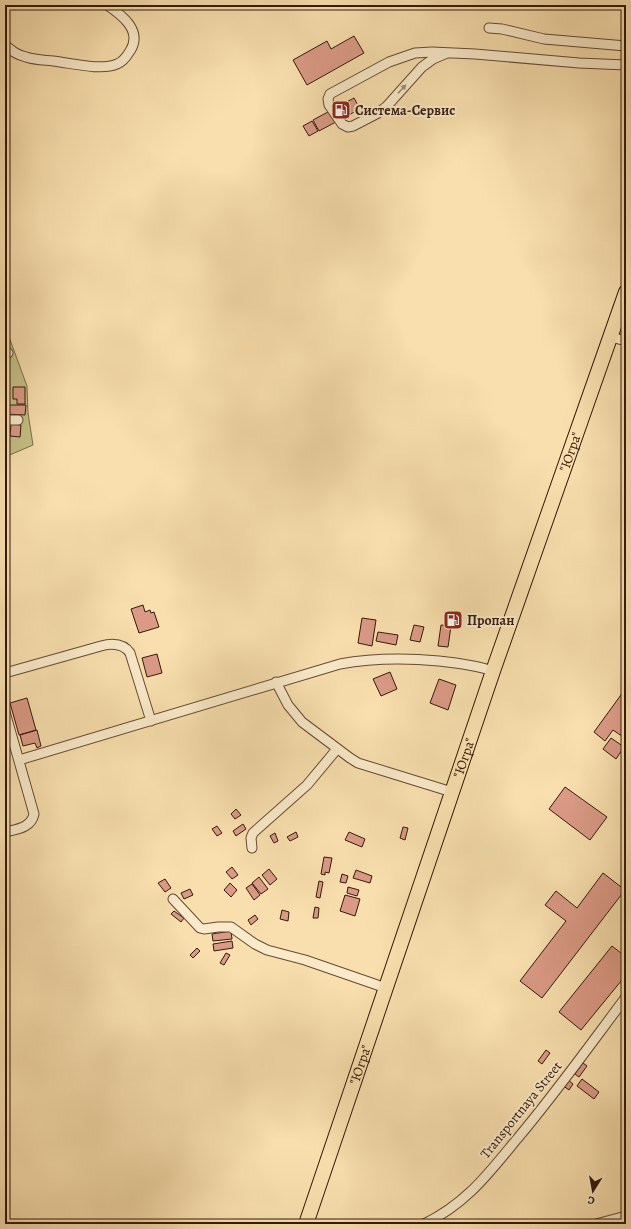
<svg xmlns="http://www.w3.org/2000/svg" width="631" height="1229" font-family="Alegreya,serif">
<rect width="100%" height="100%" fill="#f8dfad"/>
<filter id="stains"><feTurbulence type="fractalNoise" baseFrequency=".005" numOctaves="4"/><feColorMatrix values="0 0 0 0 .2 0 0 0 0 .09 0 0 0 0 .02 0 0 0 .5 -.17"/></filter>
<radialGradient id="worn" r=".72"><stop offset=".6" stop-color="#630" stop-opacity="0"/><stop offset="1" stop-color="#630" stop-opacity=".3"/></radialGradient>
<path fill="#c4c085" stroke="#7c6c48" d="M5 326 27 386 28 413 33 445 5 457Z"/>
<path fill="#db9a86" stroke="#34190b" d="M354 36 364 53 307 85 293 60 327 41 331 49Z
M354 98 360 109 319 131 313 120Z
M312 121 318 131 309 136 303 126Z
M13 387H25V404H17V399H13Z
M5 405H26L25 415 5 414Z
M11 424 21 425 20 437 10 436Z
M143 605 145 612 150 610 151 613 154 612 159 627 139 633 131 609Z
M362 618 376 620 372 646 358 643Z
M414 625 424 627 420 642 410 640Z
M441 625 451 626 448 647 438 646Z
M378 632 398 635 396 645 376 641Z
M157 654 162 673 147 677 142 658Z
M390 672 397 689 381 696 373 679Z
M439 679 456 685 448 710 430 703Z
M626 688V739L613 730 605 741 594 732Z
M27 698 36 730 19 735 10 703Z
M37 730 41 746 37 748 35 743 23 746 20 735Z
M611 738 624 747 616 759 603 749Z
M565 787 607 817 590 840 549 809Z
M236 809 241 815 235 819 231 814Z
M243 824 246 829 236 836 233 831Z
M217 826 222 833 217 836 212 829Z
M403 827 408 828 405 840 400 838Z
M296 832 298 837 290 841 287 837Z
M349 832 365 839 362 847 345 840Z
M275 833 278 841 274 843 270 836Z
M324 857 332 858 329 873 325 872V875L321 874Z
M232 867 238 875 232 879 226 872Z
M269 869 277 879 270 885 262 875Z
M356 870 372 876 370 883 353 878Z
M603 873 625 890 542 998 520 981 566 921 545 905 556 891 577 908Z
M342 874 348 876 346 883 340 882Z
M259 877 268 889 261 894 252 883Z
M165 879 171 888 165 892 158 883Z
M319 881 323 882 320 898 316 897Z
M230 883 237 890 231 897 224 890Z
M252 884 260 895 254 900 246 888Z
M348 887 359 890 357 896 347 893Z
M190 889 193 895 184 899 181 893Z
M345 895 360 899 355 916 340 911Z
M315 907 319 908 318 918H313Z
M282 910 289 912 288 921 280 919Z
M174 911 184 918 181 922 171 914Z
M255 915 258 919 251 925 248 920Z
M231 931 232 939 213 941 212 934Z
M232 941 233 948 214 951 213 944Z
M612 946 626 957V975L581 1030 559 1012Z
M197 948 200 951 193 958 190 955Z
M226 953 230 955 224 965 220 963Z
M546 1050 550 1053 542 1064 538 1061Z
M583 1063 587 1066 579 1077 575 1074Z
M567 1079 573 1084 569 1090 562 1085Z
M582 1079 599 1092 594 1099 577 1086Z"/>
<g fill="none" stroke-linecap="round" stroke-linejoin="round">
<g stroke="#654a34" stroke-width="11">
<path id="minor" d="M489 28 502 29 544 39 626 46
M5 45C12 51 17 55 26 57 35 60 44 60 53 61 71 63 101 71 117 64 123 62 127 56 130 51 143 31 122 15 107 5
M447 53 433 59 422 67 387 106 378 113 353 126 348 127 342 124 329 105 328 99 330 94 389 62 415 53 432 52 475 54 579 63 626 65
M611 337 626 341
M5 353H8
M5 420H18
M5 673 101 646C112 643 123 643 130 653L151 721
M276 682 288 705 302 722 350 758 358 763 452 792
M5 712 34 814C31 828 17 829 5 832
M19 760 340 664C373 658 405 658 439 661 458 663 475 665 493 671
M252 848 251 838 253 833 307 785 337 749
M173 899 200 928 204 929 218 927H231L255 944 267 950 305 960 386 988
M424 1224C466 1204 488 1174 517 1139 555 1094 590 1045 626 997
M596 1224 626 1216"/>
</g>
<g stroke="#34190b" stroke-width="16">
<g id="highway">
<path id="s1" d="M306 1224 493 671 626 292"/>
</g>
</g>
<use href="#minor" stroke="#faeaca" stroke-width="9"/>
<use href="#highway" stroke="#f8dfad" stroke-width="14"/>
</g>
<defs><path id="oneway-solid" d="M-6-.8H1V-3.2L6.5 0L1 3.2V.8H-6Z"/></defs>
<use fill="#a18c74" href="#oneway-solid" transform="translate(402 89) rotate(-47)"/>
<defs>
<g id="fuel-square" transform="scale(1)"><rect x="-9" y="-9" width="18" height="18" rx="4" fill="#8f2418" stroke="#faeaca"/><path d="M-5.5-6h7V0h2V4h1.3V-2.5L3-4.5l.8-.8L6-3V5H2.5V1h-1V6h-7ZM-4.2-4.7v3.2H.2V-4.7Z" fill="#fff"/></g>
</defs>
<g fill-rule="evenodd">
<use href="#fuel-square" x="341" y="110"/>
<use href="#fuel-square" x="453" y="620"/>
</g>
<g text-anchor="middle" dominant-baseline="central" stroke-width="4" stroke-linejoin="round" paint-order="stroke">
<g font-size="14" font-weight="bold" fill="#34190b" stroke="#faeaca" text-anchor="start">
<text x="355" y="110">Система-Сервис</text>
<text x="467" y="620">Пропан</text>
</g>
<g font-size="14" fill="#34190b" stroke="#faeaca">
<text stroke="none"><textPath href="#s1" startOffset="816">"Югра"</textPath></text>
<text stroke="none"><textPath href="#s1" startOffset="492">"Югра"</textPath></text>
<text stroke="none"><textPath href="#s1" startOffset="168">"Югра"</textPath></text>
<text transform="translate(521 1110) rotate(-51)">Transportnaya Street</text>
</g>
</g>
<rect width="631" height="1229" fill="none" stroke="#f8dfad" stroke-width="20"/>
<rect x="6" y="6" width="619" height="1217" fill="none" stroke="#34190b" stroke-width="2"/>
<rect x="10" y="10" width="611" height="1209" fill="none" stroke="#34190b"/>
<g transform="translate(593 1191) rotate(191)" stroke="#faeaca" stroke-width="3" paint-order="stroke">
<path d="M0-3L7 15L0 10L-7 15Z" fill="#34190b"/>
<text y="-6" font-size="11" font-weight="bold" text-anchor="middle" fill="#34190b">С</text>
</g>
<rect width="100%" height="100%" filter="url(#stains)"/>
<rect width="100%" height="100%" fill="url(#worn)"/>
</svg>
